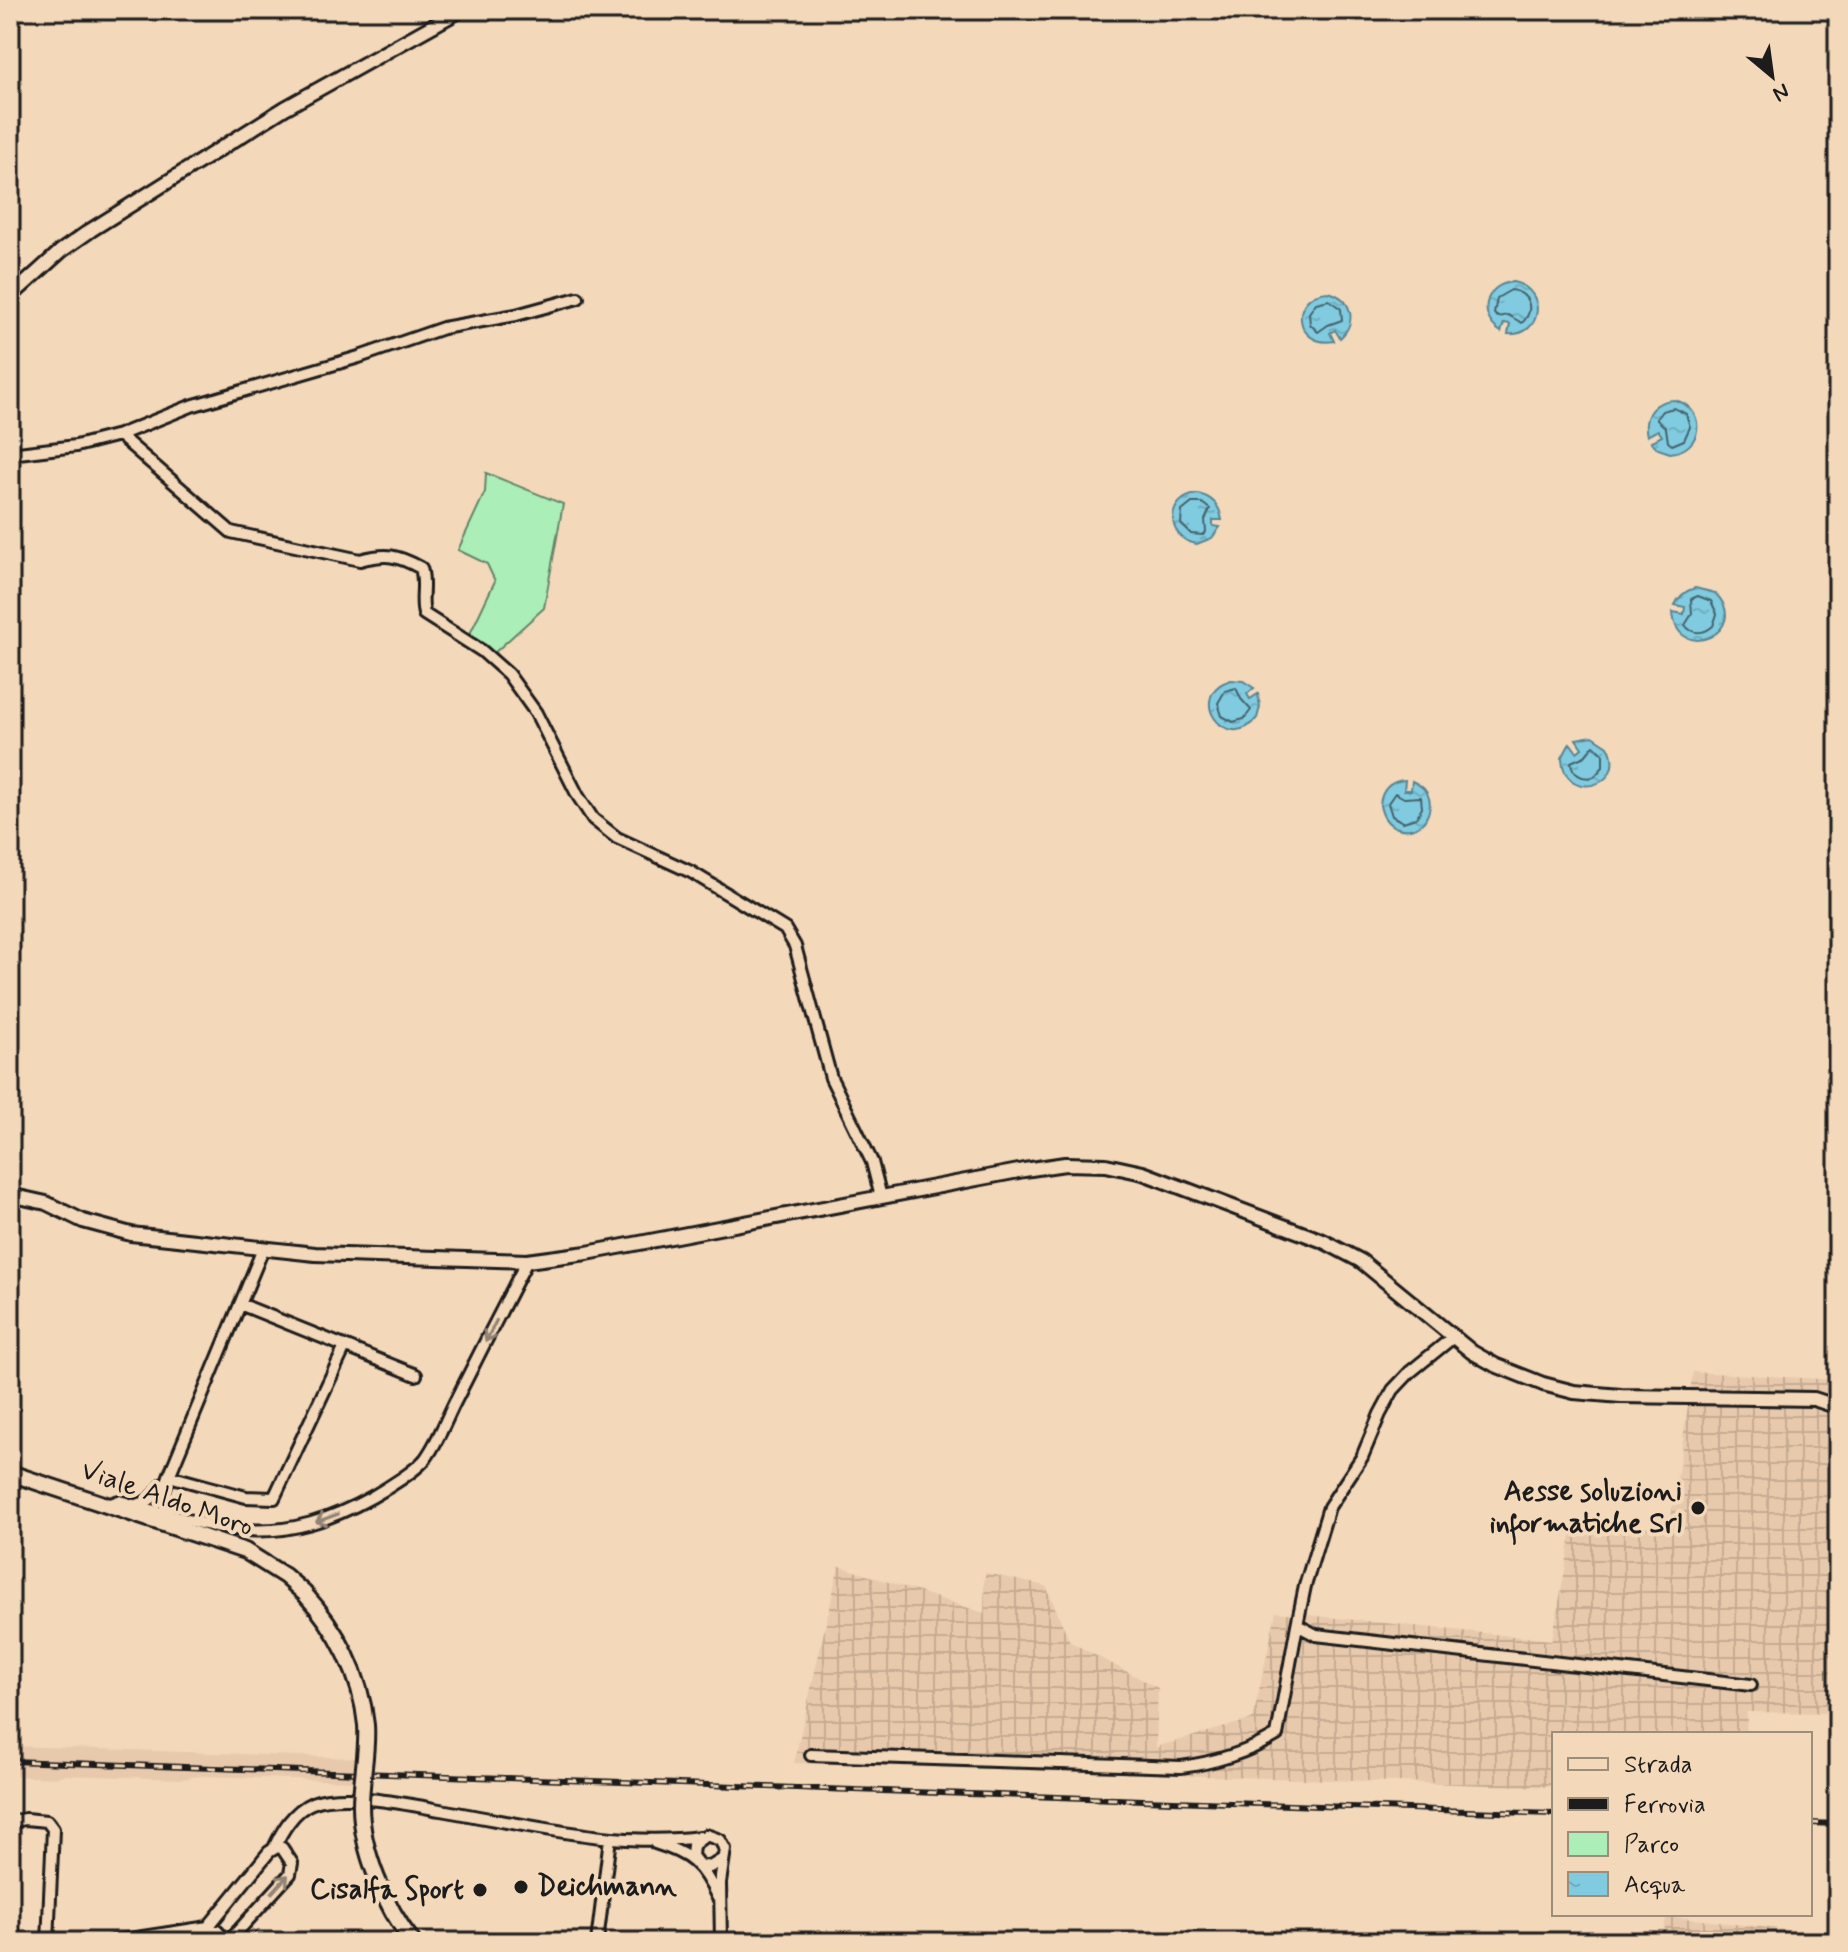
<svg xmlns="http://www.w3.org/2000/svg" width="1848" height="1952" font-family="Mynerve,sans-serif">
<defs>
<pattern id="industrial-grid" width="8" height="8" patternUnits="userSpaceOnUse" patternTransform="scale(2)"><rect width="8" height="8" fill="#e8c9ac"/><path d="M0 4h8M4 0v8" fill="none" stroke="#c6ac93"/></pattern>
<pattern id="water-ripples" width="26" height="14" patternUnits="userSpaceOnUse" patternTransform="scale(2)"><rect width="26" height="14" fill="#80cbe0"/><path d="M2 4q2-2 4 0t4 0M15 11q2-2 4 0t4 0" fill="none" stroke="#6eaec0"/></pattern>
</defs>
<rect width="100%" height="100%" fill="#f3d8ba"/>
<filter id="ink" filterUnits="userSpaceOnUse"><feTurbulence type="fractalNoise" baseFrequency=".0125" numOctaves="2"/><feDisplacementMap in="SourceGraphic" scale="16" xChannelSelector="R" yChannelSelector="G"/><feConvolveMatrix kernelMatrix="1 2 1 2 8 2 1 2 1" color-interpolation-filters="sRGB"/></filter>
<g filter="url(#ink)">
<path fill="#e8c9ac" d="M10 1746 356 1758 354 1781 200 1776 182 1779 63 1775 55 1778 10 1776Z"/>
<path fill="url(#industrial-grid)" d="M1693 1372 1838 1380V1713L1747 1712 1746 1734H1554V1787L794 1763 839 1566 984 1613 985 1573 1046 1586 1070 1642 1158 1688 1156 1747 1253 1719 1276 1612 1552 1640 1572 1531 1670 1526Z
M1666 1916 1838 1936V1942H1663Z"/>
<path fill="#abeeb7" stroke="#64856a" stroke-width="2" d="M486 473 563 504 544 608 493 654 469 636 495 581 487 564 458 550 485 492Z"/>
<path fill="url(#water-ripples)" stroke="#588592" stroke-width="2" d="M1513 282C1548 289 1543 337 1508 334L1510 324 1504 323 1501 332C1477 317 1484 284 1513 282Z
M1328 292C1352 298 1358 322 1340 338L1335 330 1330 333 1334 341C1294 348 1288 294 1328 292Z
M1675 400C1708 409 1703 451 1670 453L1658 449 1651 442 1662 436 1658 430 1647 436C1642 415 1654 400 1675 400Z
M1198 494C1212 497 1220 505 1222 520H1213V526L1220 527 1212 538 1197 544C1165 539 1165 497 1198 494Z
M1695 588 1715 593C1754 631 1676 666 1673 612L1684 614 1685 607 1675 605C1679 596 1685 591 1695 588Z
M1231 680 1243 681 1254 688 1247 694 1250 699 1258 694 1260 707 1257 718C1226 756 1184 694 1231 680Z
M1593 736 1608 746C1630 787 1563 804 1562 758L1570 743 1577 752 1582 748 1576 739Z
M1405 780 1404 790H1411L1412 781C1431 789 1435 806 1423 823 1405 836 1384 828 1380 805 1381 790 1390 781 1405 780Z"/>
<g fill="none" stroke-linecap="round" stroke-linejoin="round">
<path stroke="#44626a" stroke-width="2" d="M1511 290C1530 293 1535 310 1522 323L1508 315 1498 317 1494 314 1497 298Z
M1329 300 1341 309 1342 320 1328 325 1318 332 1310 324 1309 313 1316 303Z
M1674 408 1686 414 1690 427 1684 440 1672 445 1668 442 1666 428 1656 419 1662 411Z
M1192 503H1202L1210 509 1205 520 1206 532 1203 535 1191 534 1181 524 1182 511Z
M1698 596 1711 601 1717 614 1713 626C1704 634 1692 635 1685 625L1692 614 1691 599Z
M1236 688 1241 699 1251 710 1244 719 1233 722 1222 716 1218 703 1225 691Z
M1594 745 1603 754V767L1594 777C1582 780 1572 774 1571 762L1585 756Z
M1395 793 1404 798 1421 797 1422 808 1416 818 1403 822 1392 816 1388 803Z"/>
<g stroke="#1c1c1c" stroke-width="16">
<path id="minor" d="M119 435 191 406 359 357 443 328 516 315 578 298
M10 454 76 446 119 435 231 532 360 560C387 553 397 555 421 568 426 584 420 598 424 614L482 651 508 674 536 713 578 796 593 819 617 838 691 872 785 929 795 946 831 1078 872 1162 881 1197
M240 1304 416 1375
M1452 1338 1410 1372 1393 1390 1380 1414 1362 1457 1329 1507 1305 1586 1297 1625 1316 1635 1751 1685
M169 1476 246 1497 274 1498 345 1347
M108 1505 119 1501C220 1529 273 1552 372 1497 386 1489 417 1470 426 1458 439 1440 447 1417 457 1398 480 1352 503 1307 527 1261
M136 1505C150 1502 155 1496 163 1484
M172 1516C158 1501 163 1494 169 1476L263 1249
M811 1755 1181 1767C1213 1763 1249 1752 1277 1735L1297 1625
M10 1822 25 1819 47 1821 53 1829 48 1942
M655 1843C691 1854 702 1864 718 1898
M274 1848C282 1831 293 1811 312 1803 343 1791 407 1804 440 1810 525 1824 614 1848 700 1837
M208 1927 217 1931 227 1942
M110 1942 208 1927 269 1852 277 1847 282 1848 292 1863 290 1874 228 1942
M597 1942 610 1838
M721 1942 720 1883 725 1849 720 1840 706 1835 693 1845 692 1856 699 1865 710 1867 723 1859"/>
</g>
<g stroke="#1c1c1c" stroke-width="18">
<path id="tertiary" d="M10 297 61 251 91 230 285 108 461 10
M10 1195 46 1203 83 1221 131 1234 315 1254 527 1261 587 1253 1024 1170 1065 1164 1106 1165 1143 1173 1323 1241 1361 1261 1472 1352 1495 1365 1543 1384 1574 1392 1621 1396 1814 1399 1838 1407"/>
</g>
<g stroke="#1c1c1c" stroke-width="20">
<path id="secondary" d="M10 1473 245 1551 285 1576 304 1593"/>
</g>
<use href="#minor" stroke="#f3d8ba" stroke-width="10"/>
<use href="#tertiary" stroke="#f3d8ba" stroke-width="12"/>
<use href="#secondary" stroke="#f3d8ba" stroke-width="14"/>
<g stroke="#1c1c1c" stroke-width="6">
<path id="rail" d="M10 1761 1554 1814
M1810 1823 1838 1824"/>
</g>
<use href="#rail" stroke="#f3d8ba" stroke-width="3" stroke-dasharray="9" stroke-linecap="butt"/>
<g stroke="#1c1c1c" stroke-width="20" stroke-linecap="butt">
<path id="secondary-bridge" d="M304 1593C337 1629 361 1675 366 1725 368 1751 361 1779 361 1805 361 1850 385 1907 413 1942"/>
</g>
<use href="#secondary-bridge" stroke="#f3d8ba" stroke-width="14"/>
</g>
<defs><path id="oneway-shaft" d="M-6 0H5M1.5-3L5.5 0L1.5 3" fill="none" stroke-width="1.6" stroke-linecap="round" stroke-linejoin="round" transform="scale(2)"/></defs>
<g stroke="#928373">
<use href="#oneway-shaft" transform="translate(491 1331) rotate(117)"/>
<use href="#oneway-shaft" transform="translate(327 1518) rotate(160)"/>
<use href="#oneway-shaft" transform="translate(280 1884) rotate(-48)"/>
</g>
</g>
<g fill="#1c1c1c" stroke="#f3d8ba" stroke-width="3">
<circle cx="1698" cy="1508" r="8"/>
<circle cx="521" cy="1887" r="8"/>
<circle cx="480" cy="1890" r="8"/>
</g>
<g text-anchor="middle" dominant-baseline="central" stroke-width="8" stroke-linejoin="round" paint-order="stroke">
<g font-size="28" font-weight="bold" fill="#1c1c1c" stroke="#f3d8ba" text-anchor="end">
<text x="1682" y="1492">Aesse soluzioni<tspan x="1682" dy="32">informatiche Srl</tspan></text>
<text x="537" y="1887" text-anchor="start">Deichmann</text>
<text x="464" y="1890">Cisalfa Sport</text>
</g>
<g font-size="28" fill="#1c1c1c" stroke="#f3d8ba">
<text transform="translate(167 1499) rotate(19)">Viale Aldo Moro</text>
</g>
</g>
<rect width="1848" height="1952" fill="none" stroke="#f3d8ba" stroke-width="40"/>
<rect x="20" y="20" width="1808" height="1912" fill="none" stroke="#1c1c1c" stroke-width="3" filter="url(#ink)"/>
<rect x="1552" y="1732" width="260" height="184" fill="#f3d8ba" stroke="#9d8d7b" stroke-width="2"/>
<rect x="1568" y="1758" width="40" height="12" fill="#f3d8ba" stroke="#9d8d7b" stroke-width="2"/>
<text x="1624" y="1772" font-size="24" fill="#1c1c1c">Strada</text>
<rect x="1568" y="1798" width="40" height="12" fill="#1c1c1c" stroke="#9d8d7b" stroke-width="2"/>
<text x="1624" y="1812" font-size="24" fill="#1c1c1c">Ferrovia</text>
<rect x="1568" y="1832" width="40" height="24" fill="#abeeb7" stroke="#9d8d7b" stroke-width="2"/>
<text x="1624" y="1852" font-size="24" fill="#1c1c1c">Parco</text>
<rect x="1568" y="1872" width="40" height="24" fill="url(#water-ripples)" stroke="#9d8d7b" stroke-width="2"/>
<text x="1624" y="1892" font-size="24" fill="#1c1c1c">Acqua</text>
<g transform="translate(1772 76) rotate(151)" stroke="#f3d8ba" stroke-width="6" paint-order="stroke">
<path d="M0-6L14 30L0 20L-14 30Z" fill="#1c1c1c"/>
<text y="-12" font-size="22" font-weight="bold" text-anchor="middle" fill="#1c1c1c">N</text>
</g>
</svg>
